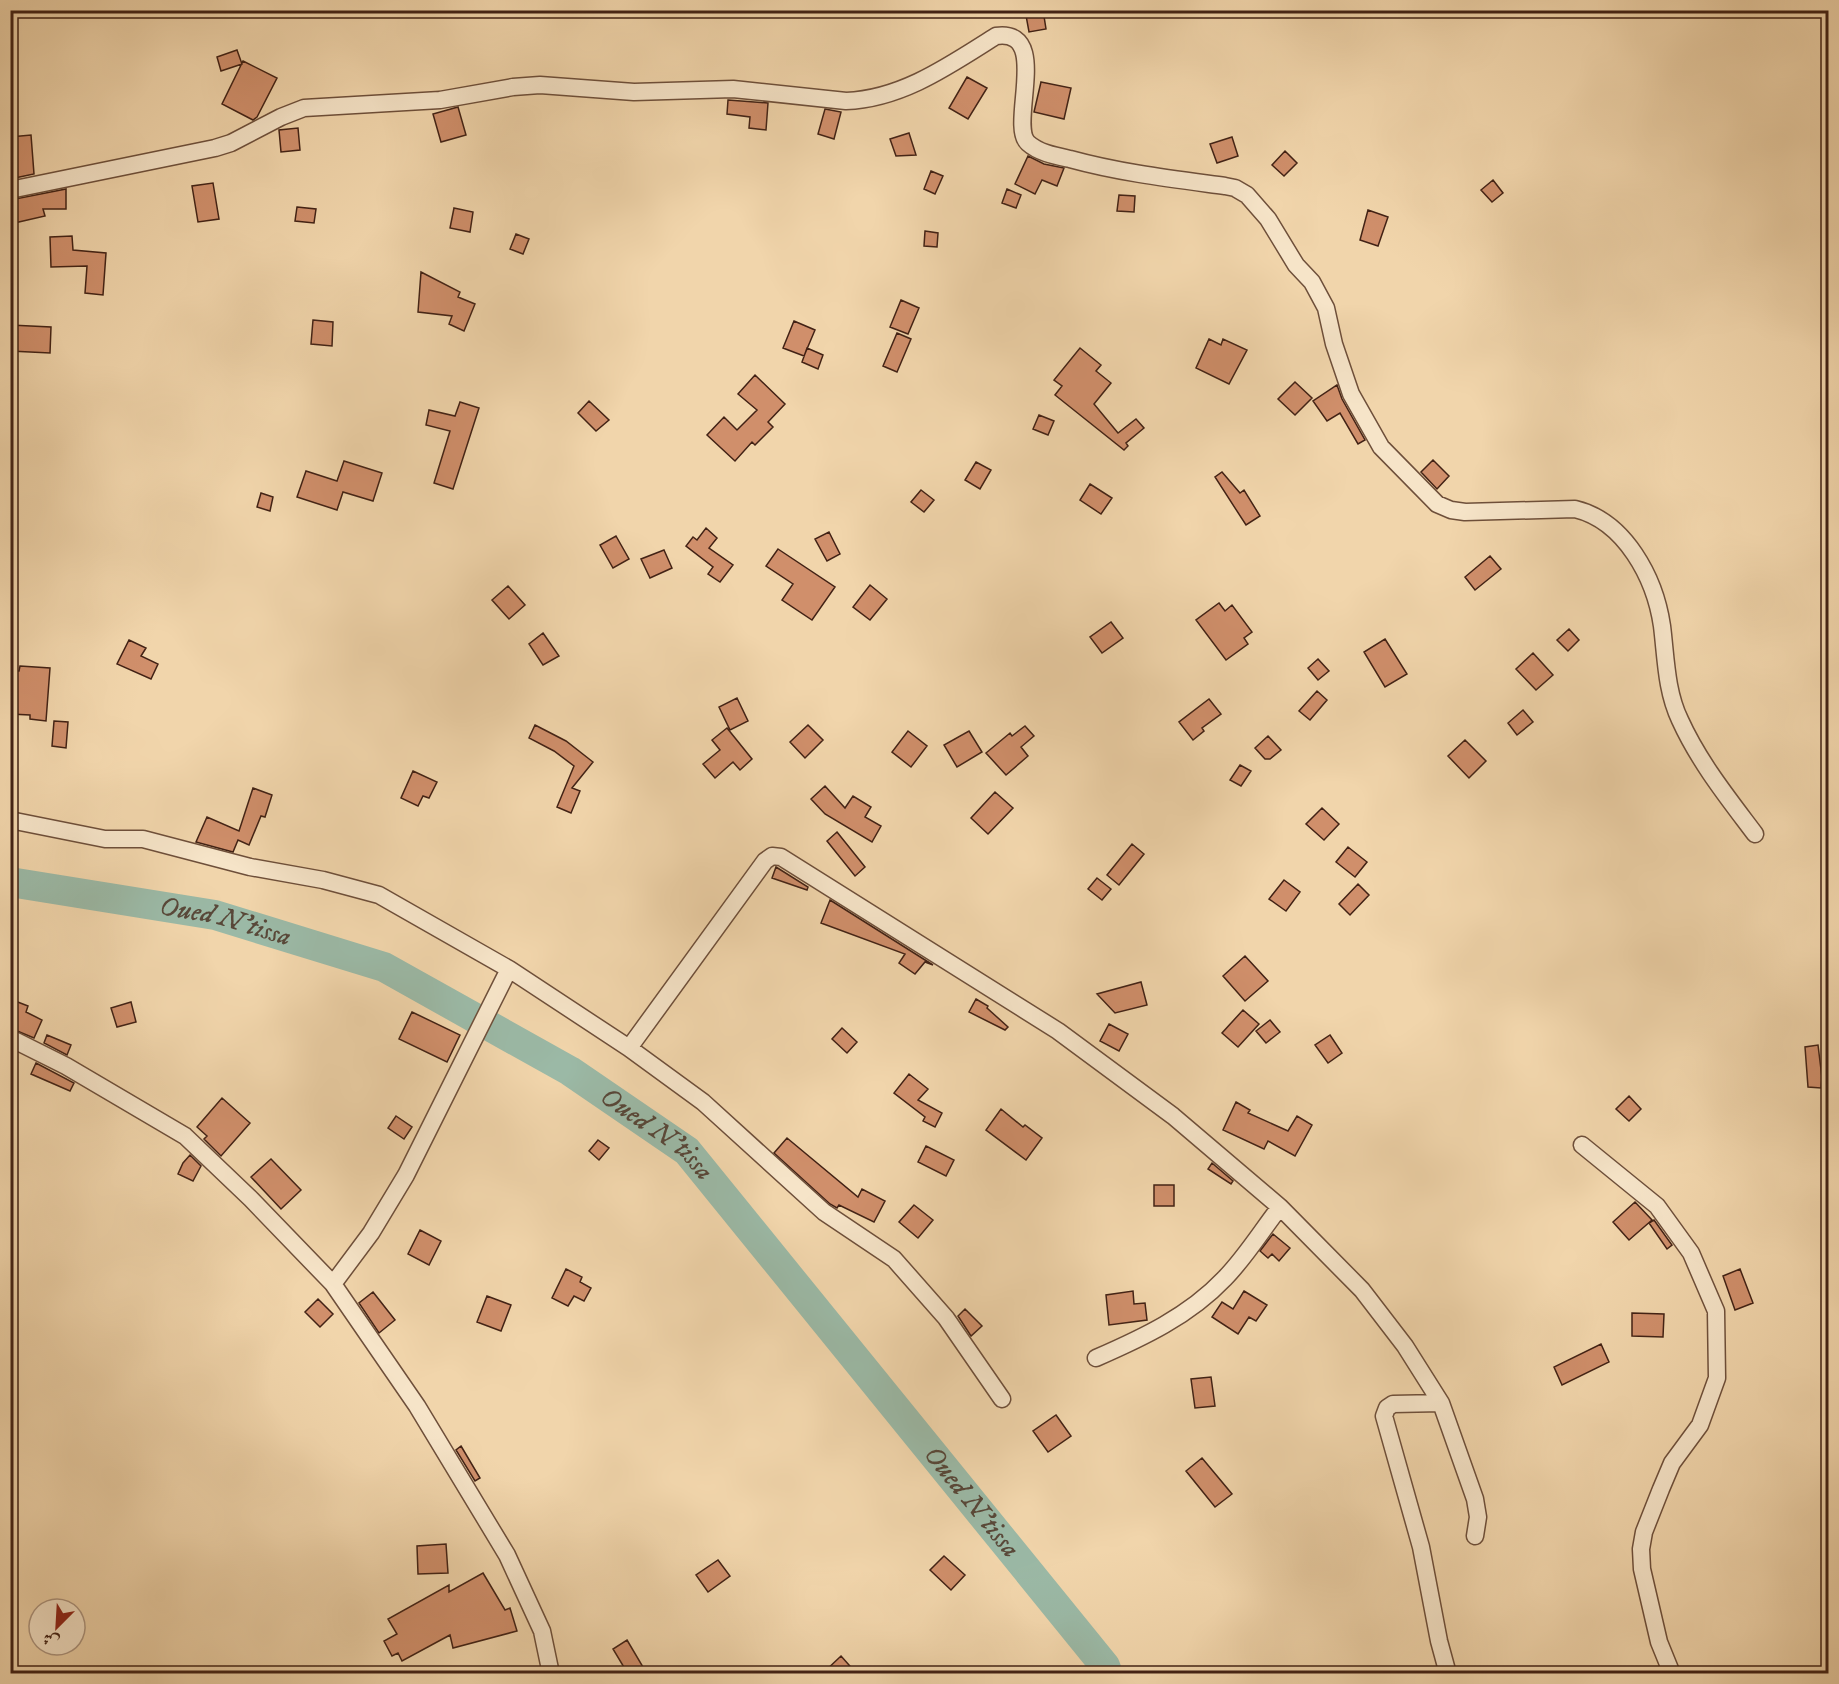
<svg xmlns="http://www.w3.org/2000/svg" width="1839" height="1684" font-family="'IM FELL DW Pica',Amiri,serif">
<rect width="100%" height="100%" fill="#f1d5ab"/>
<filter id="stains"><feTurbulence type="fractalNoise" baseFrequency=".00333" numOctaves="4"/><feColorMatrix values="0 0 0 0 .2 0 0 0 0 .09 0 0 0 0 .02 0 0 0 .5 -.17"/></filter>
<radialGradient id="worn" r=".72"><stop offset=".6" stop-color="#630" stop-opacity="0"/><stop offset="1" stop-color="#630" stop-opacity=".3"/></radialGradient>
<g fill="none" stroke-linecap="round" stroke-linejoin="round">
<path stroke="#9bb9a6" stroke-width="30" id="s1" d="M10 882 215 915 384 967 570 1071 687 1151 1105 1666 1108 1674"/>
</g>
<path fill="#d08f6b" stroke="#422215" stroke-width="1.5" d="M1025 10H1043L1046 29 1029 32Z
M237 50 242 64 221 71 217 57Z
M243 61 277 78 257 117 253 120 222 104Z
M967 77 987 88 968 119 949 108Z
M1041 82 1071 88 1064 119 1034 112Z
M728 100 768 103 766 130 749 128 750 117 727 114Z
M458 107 466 135 441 142 433 114Z
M825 109 841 112 834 139 818 134Z
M298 128 300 150 281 152 279 130Z
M909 133 916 155 896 156 890 139Z
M31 135 34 174 10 179V137Z
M1232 137 1238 156 1217 163 1210 144Z
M1285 151 1297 163 1284 176 1272 165Z
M1028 156 1044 164 1064 168 1057 186 1042 180 1035 194 1015 184Z
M931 171 943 176 935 194 924 189Z
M1493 180 1503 193 1492 202 1481 190Z
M213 183 219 219 198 222 192 186Z
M66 189V209H43L45 216 10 224V200Z
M1007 189 1021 195 1016 208 1002 203Z
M1119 195 1135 196 1134 212 1117 211Z
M297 207 316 209 314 223 295 221Z
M454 208 473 212 470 232 450 228Z
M1368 210 1388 217 1378 246 1360 240Z
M925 231 938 233 937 247 924 246Z
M516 234 529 239 523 254 510 249Z
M72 236 73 250 106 253 103 295 85 293 87 266 51 267 50 237Z
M421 272 460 292 458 297 475 304 464 331 449 324 452 316 418 312Z
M901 300 919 308 908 334 890 327Z
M313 320 333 322 332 346 311 344Z
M794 321 815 330 804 356 783 348Z
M10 325 51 327 50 353 10 351Z
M897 333 911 339 897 372 883 366Z
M1209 339 1221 345 1223 339 1247 350 1229 384 1196 368Z
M807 348 823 355 818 369 802 362Z
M1080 348 1101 365 1096 371 1111 383 1094 404 1118 433 1136 419 1144 428 1126 443 1128 446 1124 450 1055 395 1062 386 1054 380Z
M755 375 785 404 768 422 773 427 755 445 752 442 735 461 707 435 724 417 737 430 757 410 738 394Z
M1295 382 1312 398 1295 415 1278 399Z
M1337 385 1342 399 1365 440 1358 444 1340 413 1327 421 1313 401Z
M589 401 609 420 596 431 578 413Z
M460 402 479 408 453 489 434 483 450 431 426 425 429 410 455 416Z
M1039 415 1054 421 1048 435 1033 429Z
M1433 460 1449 476 1437 489 1421 472Z
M344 461 382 473 373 501 343 492 337 510 297 497 306 471 337 481Z
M976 462 991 470 980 489 965 480Z
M1222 472 1240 493 1244 490 1260 516 1246 525 1215 477Z
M1090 484 1112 498 1101 514 1080 500Z
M921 490 934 500 924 512 911 502Z
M261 493 273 497 270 511 257 507Z
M706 528 717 538 709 548 733 565 720 582 708 574 713 567 686 546 693 537 697 540Z
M829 532 840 554 827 561 815 539Z
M616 536 629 559 613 568 600 545Z
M778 549 835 587 812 620 782 600 793 584 766 566Z
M664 550 672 568 650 578 641 559Z
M1490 556 1501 569 1475 590 1465 577Z
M870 585 887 599 870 620 853 607Z
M508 586 525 605 509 619 492 600Z
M1219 603 1225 611 1232 605 1252 632 1244 638 1248 644 1226 660 1196 620Z
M1111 622 1123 638 1102 653 1090 637Z
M1569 629 1579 640 1568 651 1557 640Z
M543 633 559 656 543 665 529 644Z
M1385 639 1407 674 1385 687 1364 652Z
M129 640 146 648 141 656 158 664 151 679 117 664Z
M1533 653 1553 675 1536 690 1516 669Z
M1318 659 1329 671 1318 680 1308 668Z
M20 666 50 668 46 721 30 719V715L10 714V671H19Z
M1317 691 1327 700 1310 720 1299 711Z
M737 698 748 721 730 730 719 707Z
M1209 699 1221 714 1202 728 1204 731 1193 740 1179 722Z
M1523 710 1533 722 1517 735 1508 723Z
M54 721 68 722 66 748 52 746Z
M535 725 566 741 593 762 572 788 580 791 571 813 557 807 574 766 554 751 529 738Z
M808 725 823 740 805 758 790 742Z
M1025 726 1034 736 1021 747 1028 756 1006 775 986 753 1010 733 1012 736Z
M727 728 752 759 740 770 733 762 715 778 703 764 720 750 712 740Z
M908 731 927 746 911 767 892 752Z
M969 731 982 752 957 767 944 745Z
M1268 736 1281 750 1270 759H1265L1255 748Z
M1465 740 1486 761 1469 778 1448 756Z
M1240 765 1251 771 1241 786 1230 780Z
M413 771 437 782 429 798 423 796 418 806 401 798Z
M825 786 845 808 853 796 871 807 865 817 881 826 872 842 825 814 811 799Z
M253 788 272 795 265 817 261 816 249 845 238 840 233 852 196 842 207 817 239 831Z
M995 792 1013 808 988 834 971 818Z
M1322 808 1339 824 1324 840 1306 824Z
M837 832 865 867 855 876 827 841Z
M1132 844 1144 854 1119 885 1107 875Z
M1348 847 1367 862 1355 877 1336 862Z
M776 867 808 887 807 890 772 878Z
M1097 878 1111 889 1102 900 1088 889Z
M1284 880 1300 892 1286 911 1269 899Z
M1358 884 1369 895 1350 915 1339 904Z
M830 900 933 965 925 962 915 974 899 963 905 954 821 923Z
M1245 956 1268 981 1245 1001 1223 976Z
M1141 982 1147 1005 1115 1013 1097 994Z
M10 999 28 1006 26 1012 42 1020 34 1038 10 1028Z
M976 999 988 1006 987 1008 1008 1027 1005 1030 969 1012Z
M131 1002 136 1022 117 1027 111 1008Z
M1243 1010 1259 1024 1238 1047 1222 1033Z
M412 1012 460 1035 447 1062 399 1039Z
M1270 1020 1280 1032 1266 1043 1256 1031Z
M1109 1024 1128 1034 1119 1051 1100 1041Z
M842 1028 857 1042 847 1053 832 1039Z
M47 1035 71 1045 67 1055 44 1043Z
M1330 1035 1342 1053 1328 1063 1315 1045Z
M1818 1045 1822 1078 1821 1088 1808 1087 1805 1047Z
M36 1063 74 1083 70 1091 31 1074Z
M909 1074 928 1089 918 1100 942 1113 935 1127 923 1121 925 1117 894 1093Z
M1629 1096 1641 1109 1629 1121 1616 1109Z
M222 1098 250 1123 221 1156 204 1139 207 1136 197 1127Z
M1236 1102 1250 1110 1248 1113 1288 1131 1297 1116 1312 1125 1295 1156 1268 1141 1264 1149 1223 1130Z
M1001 1109 1023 1127 1025 1125 1042 1138 1026 1160 986 1130Z
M396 1116 412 1127 404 1139 388 1128Z
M787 1138 858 1197 862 1189 885 1201 874 1222 839 1205 837 1208 830 1204 774 1153Z
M598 1140 609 1148 599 1160 589 1151Z
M926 1146 954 1160 946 1176 918 1162Z
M190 1155 201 1166 193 1181 178 1174 183 1163Z
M271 1159 301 1190 281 1209 251 1177Z
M1212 1163 1233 1181 1231 1184 1208 1169Z
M1154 1185H1174V1206H1154Z
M1635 1202 1652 1220 1629 1240 1613 1222Z
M914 1205 933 1220 918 1238 899 1222Z
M1654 1220 1672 1245 1667 1249 1649 1223Z
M420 1230 441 1241 429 1265 408 1254Z
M1273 1234 1290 1248 1279 1261 1272 1254 1268 1258 1260 1251Z
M566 1269 582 1277 580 1282 591 1288 584 1301 574 1296 568 1306 552 1298Z
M1740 1269 1753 1303 1735 1310 1723 1276Z
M1133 1291 1134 1304 1145 1303 1147 1320 1109 1325 1106 1295Z
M1244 1291 1267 1305 1256 1321 1249 1317 1238 1334 1212 1317 1222 1302 1233 1309Z
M373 1292 395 1320 379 1333 359 1303Z
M487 1296 511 1305 501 1331 477 1322Z
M318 1299 333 1314 320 1327 305 1312Z
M965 1309 982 1326 971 1336 958 1316Z
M1632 1313 1664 1314 1663 1337 1632 1336Z
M1601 1344 1609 1362 1562 1385 1554 1367Z
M1211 1377 1215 1406 1195 1408 1191 1379Z
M1056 1415 1071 1436 1048 1452 1033 1431Z
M461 1446 480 1478 475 1481 456 1450Z
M1202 1458 1232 1494 1215 1507 1186 1471Z
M446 1544 448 1573 418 1574 417 1546Z
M944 1556 965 1575 951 1590 930 1570Z
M718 1560 730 1576 708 1592 696 1575Z
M483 1573 505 1610 510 1608 517 1631 453 1648 450 1635 402 1661 398 1653 392 1656 384 1641 397 1634 388 1619 449 1585V1592Z
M627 1640 643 1667 632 1674H628L613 1649Z
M841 1656 857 1674H822Z"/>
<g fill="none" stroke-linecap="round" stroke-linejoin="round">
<g stroke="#6e4f3a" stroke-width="19">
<path id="minor" d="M10 190 215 148 231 143 281 117 304 108 440 100 513 87 540 85 634 92 733 89 846 101C902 99 950 65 996 36 1052 28 1008 125 1028 143 1039 153 1056 156 1070 159 1121 173 1173 179 1225 186L1235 188 1247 195 1268 219 1296 265 1312 282 1326 308 1334 344 1351 394 1381 447 1437 504 1451 510 1465 512 1575 509C1625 521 1655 578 1662 626 1666 658 1666 691 1680 720 1699 762 1728 798 1755 834
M10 820 105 839H143L250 867 323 880 379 895 509 969 629 1048 703 1102 824 1212 894 1259 946 1318 1002 1399
M10 1038 66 1066 185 1136 251 1199 333 1284 417 1406 507 1555 542 1631 551 1674
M629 1048 765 861 772 856 781 857 1058 1031 1173 1116 1280 1207 1362 1290 1405 1346 1441 1403 1475 1499 1478 1517 1475 1536
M1582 1145 1657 1206 1691 1253 1716 1311 1717 1378 1700 1425 1672 1463 1661 1489 1644 1532 1641 1549 1642 1569 1659 1642 1672 1674
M333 1284 371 1233 406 1175 509 969
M1096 1358C1142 1338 1189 1316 1224 1279 1245 1258 1262 1230 1280 1207
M1441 1403 1393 1404 1387 1408 1384 1416 1421 1547 1439 1641 1448 1674"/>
</g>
<use href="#minor" stroke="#f6e4c8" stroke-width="16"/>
</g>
<g text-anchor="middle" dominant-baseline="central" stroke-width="4.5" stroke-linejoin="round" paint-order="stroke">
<g font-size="27" font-style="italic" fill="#584839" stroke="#f6e4c8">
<text stroke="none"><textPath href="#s1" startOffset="219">Oued N'tissa</textPath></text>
<text stroke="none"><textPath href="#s1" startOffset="705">Oued N'tissa</textPath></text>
<text stroke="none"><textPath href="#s1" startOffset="1191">Oued N'tissa</textPath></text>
</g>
</g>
<rect width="1839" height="1684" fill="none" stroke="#f1d5ab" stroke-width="36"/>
<rect x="12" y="12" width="1815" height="1660" fill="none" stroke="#422215" stroke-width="3"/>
<rect x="18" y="18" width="1803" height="1648" fill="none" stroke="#422215" stroke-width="1.5"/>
<g transform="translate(57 1627) rotate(204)"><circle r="28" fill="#f6e4c8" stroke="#ae9680" stroke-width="1.5"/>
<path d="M0-4.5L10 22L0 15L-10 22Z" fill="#8f2418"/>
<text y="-9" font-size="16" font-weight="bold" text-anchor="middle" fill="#422215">ش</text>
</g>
<rect width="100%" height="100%" filter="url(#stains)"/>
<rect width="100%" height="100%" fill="url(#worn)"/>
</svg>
